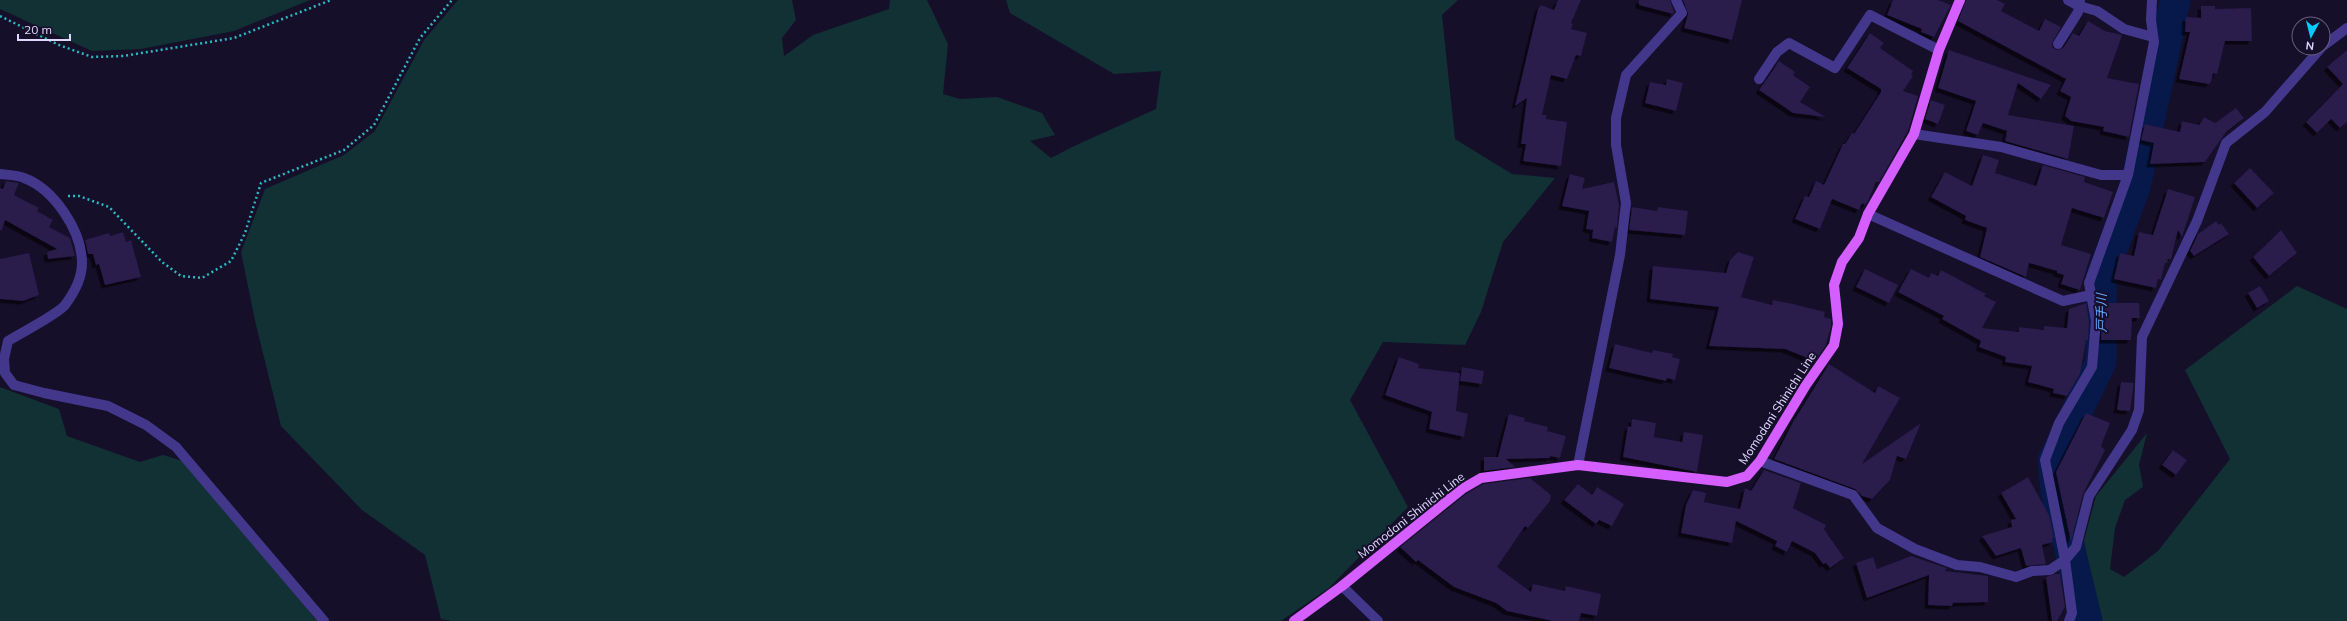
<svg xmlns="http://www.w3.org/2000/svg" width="2347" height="621" font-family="Mulish,'Noto Sans JP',sans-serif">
<defs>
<filter id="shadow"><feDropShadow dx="-3.5" dy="3.5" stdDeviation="0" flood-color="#0009"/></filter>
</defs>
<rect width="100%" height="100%" fill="#160f2a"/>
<path fill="#113134" d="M0 0H310L234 31 141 49 92 51 0 9Z
M458 0H792L796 20 782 38 784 56 813 35 889 9 890 0H927L948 44 943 94 960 99 997 97 1042 113 1055 135 1030 141 1051 158 1072 147 1156 109 1161 71 1114 74 1010 13 1006 0H1458L1442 15 1455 139 1512 174 1555 178 1503 242 1481 312 1465 345 1383 342 1350 400 1408 507 1329 588 1281 621H451L441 619 425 555 362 510 281 426 256 325 241 252 265 189 344 155 375 131 424 40Z
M2297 286 2347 309V621H2098L2092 605 2084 540 2096 496 2147 433 2139 465 2143 487 2125 500 2115 528 2110 569 2124 577 2158 551 2230 459 2185 370Z
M0 387 59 409 67 436 140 462 163 455 186 462 317 621H0Z"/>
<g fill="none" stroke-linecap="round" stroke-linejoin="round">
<path stroke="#07184a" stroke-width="31" d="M2087 621 2056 492 2053 461 2101 362V279L2135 187 2175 0"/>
</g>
<path fill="#291a4c" filter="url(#shadow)" d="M1558 0H1581L1571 23 1573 24 1571 29 1587 33 1581 56 1576 55 1567 79 1551 75 1542 115H1546V119L1567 122 1561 166 1523 161 1526 144H1521L1527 98 1515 106 1538 9 1541 5 1554 10Z
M1639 0H1670L1674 12 1673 14 1639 5Z
M1683 0H1742L1732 40 1684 28 1688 14Z
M1893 0H1938L1951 5 1934 37 1921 32 1922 29 1887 15Z
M1966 0H1997L2005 4 2001 11 2039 31 2045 19 2061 27 2052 43V47L2057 50 2063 48 2073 33 2079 36 2088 21 2105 31 2122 35 2107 78 2139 84 2129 137 2103 131 2104 127 2071 121 2065 116 2071 97 2060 91 2066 79 1958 21Z
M2201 6H2215V9L2251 8 2252 41H2225L2217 74 2213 73 2211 82 2209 84 2179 79 2190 32H2185L2186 17 2201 18Z
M1870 33 1884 43 1880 48 1913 71 1911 75 1913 76 1903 91 1918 96 1908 131 1879 182H1876L1868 201 1865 205 1862 203 1859 210 1832 199 1820 229 1795 219 1805 196 1809 197 1816 181 1824 185 1843 144H1845L1852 133 1854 134 1881 92V89L1847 68Z
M1949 50 2051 85 2041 99 2018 83 2008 115 2074 126 2068 159 2005 141 2007 131 1983 123 1978 135 1966 131 1976 101 1938 88Z
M2347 50V122L2340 128 2331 119 2317 133 2306 122 2343 84 2327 67Z
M1779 61 1795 72 1793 75 1810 87 1800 102 1826 117 1793 113 1759 90Z
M1667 79 1683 83 1676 111 1645 103 1650 82 1666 85Z
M1931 100 1945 105 1938 124 1925 119Z
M2236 108 2244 118 2226 132 2205 162 2150 164 2154 143 2141 140 2145 124 2180 132 2182 121 2199 125 2204 117 2215 123Z
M1983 155 1999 160 1995 173 2036 186 2043 165 2085 177 2084 182 2113 192 2104 218 2072 208 2061 245 2091 254 2080 290 2061 284 2064 275 2057 273V271L2029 263 2026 277 1980 257 1987 228 1965 220 1966 216 1931 197 1945 172 1972 186Z
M2250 168 2274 193 2257 208 2234 183Z
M1570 174 1585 178 1582 189 1614 182 1619 205 1617 228 1615 227 1612 242 1592 238 1593 230 1586 229 1589 211 1562 206Z
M6 181 19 183 14 195 39 208 37 211 53 220 49 227 70 238 75 256 48 259 47 252 57 249 5 220 2 230H0V188L3 189Z
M2168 189 2195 197 2182 237 2178 230 2171 259H2168L2167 263H2165L2161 280 2158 279 2156 288 2114 279 2120 253 2134 256 2139 232 2153 235Z
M1632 207 1657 211 1658 207 1688 211 1685 235 1629 230Z
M2216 221 2219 225 2221 223 2229 234 2194 256 2190 251 2198 234Z
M2281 230 2297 253 2269 276 2253 257Z
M123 232 126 242 131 240 141 277 105 285 99 264 96 265 93 254H88L85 240 109 233 110 236Z
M1738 252 1754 257 1741 297 1772 305 1773 300 1793 304 1825 312 1824 317 1831 319V327L1825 347 1815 361 1785 349 1709 346 1719 307 1650 299 1653 266 1726 273 1730 260Z
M29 253 39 295 23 301 0 299V259Z
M1865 269 1898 285 1889 303 1856 287Z
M1911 269 1929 278 1931 273 1938 276 1941 270 1986 294 1984 296 1996 302 1982 328 2019 332V327L2044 330V326L2067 328 2069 309 2086 303 2089 321 2088 340H2086L2080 374 2067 396 2053 393 2054 389 2028 382 2032 366 2005 362 2006 357 1979 347 1981 341 1942 319 1944 316 1898 292Z
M2260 286 2269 301 2257 308 2248 293Z
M2099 303H2139L2140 318H2132L2131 340H2101L2102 321Z
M1615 344 1652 353 1653 350 1673 354 1672 357 1680 359 1675 380 1667 378 1666 381 1609 368Z
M1399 357 1419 364 1418 368 1460 373 1456 411 1468 414 1464 437 1429 429 1432 412 1385 395Z
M1829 364 1875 393 1878 386 1900 398 1862 464 1921 423 1906 459 1897 456 1890 480 1872 499 1862 496 1855 489 1774 459 1793 422Z
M1462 367 1484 371 1482 384 1460 381Z
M2121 382 2134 383 2130 411 2117 410Z
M2086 413 2110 423 2101 446 2105 450 2083 494 2071 542 2056 472Z
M1509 414 1525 418 1524 421 1548 427 1547 431 1566 436 1560 458 1550 456V458L1506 459 1515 467 1484 471V457H1498Z
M1632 419 1656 423 1654 437 1682 442 1684 432 1703 435 1697 472 1623 457 1628 426 1631 427Z
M2173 450 2187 460 2176 475 2162 465Z
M1764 470 1801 483 1793 508 1826 525 1824 529 1844 558 1830 568 1826 563 1823 564 1815 553 1792 541 1787 552 1775 546 1777 541 1736 521 1732 543 1681 533 1686 505 1693 490 1706 493 1704 502 1740 509 1745 488 1751 491Z
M2028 477 2049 515 2054 538H2052L2053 542 2042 545 2046 564 2026 566 2021 548 1996 556 1982 536 2012 527 2011 520 2016 519 2001 493Z
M1530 478 1551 495 1550 501 1528 528 1525 526 1497 567 1531 592 1533 584 1565 591 1566 586 1601 594 1597 616 1581 613 1579 621H1553L1507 611 1496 603 1454 587 1418 560 1416 562 1400 547 1466 494 1483 484Z
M1578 484 1592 495 1597 487 1624 504 1612 526 1599 520 1596 524 1564 500Z
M1911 556 1947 568 1945 571 1988 576V602L1953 603 1952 606 1928 605 1929 575 1867 598 1856 563 1873 557 1877 569Z
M2055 574H2060L2065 607 2057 621H2052L2046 577Z"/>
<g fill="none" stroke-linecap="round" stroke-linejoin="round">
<path stroke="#29bac2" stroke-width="2.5" stroke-dasharray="2 3" stroke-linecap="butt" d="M0 16 59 45 92 57 123 56 234 38 331 0
M68 196H79L109 207 162 262 181 276 202 278 231 261 245 233 261 183 344 150 374 125 420 38 452 0"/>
<path stroke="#43378b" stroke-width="10" d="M2068 0 2079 6 2097 11 2124 29 2153 37
M2058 44 2078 12 2080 0
M2323 46 2347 28
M1759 79 1777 52 1789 43 1835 68 1870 15 1939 50
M1914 134 2001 147 2101 175H2128
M0 174C8 175 17 175 24 178 54 189 82 231 82 263 82 277 74 293 65 305 58 314 21 333 8 341L4 359 5 373 14 385 44 393 108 406 146 425 176 447 324 621
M1868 214 2063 301 2091 295
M1760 461 1853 495 1877 528 1915 549 1957 565 1980 567 2016 577 2032 571 2050 570 2065 560 2076 547 2089 496 2132 430 2139 410 2142 337 2197 221 2226 143 2265 112 2321 48
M1578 465 1620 255 1626 203 1616 145V118L1626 75 1682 13 1676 0
M1342 586 1378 621
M2069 621 2072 613 2065 560 2045 460 2059 423 2092 367 2096 321 2089 283 2128 175 2154 42 2151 20 2152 0"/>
<path stroke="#d45eff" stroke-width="10" d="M1294 621 1342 586 1462 489 1481 478 1578 465 1727 482 1747 476 1760 461 1806 385 1834 345 1838 324 1834 285 1842 262 1859 238 1868 214 1914 134 1939 50 1960 0"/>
</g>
<g text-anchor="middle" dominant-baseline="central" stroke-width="4" stroke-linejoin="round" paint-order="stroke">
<g font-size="12" fill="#e0d7ff" stroke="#160f2a">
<text transform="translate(1777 408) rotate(-57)">Momodani Shinichi Line</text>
<text transform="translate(1411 515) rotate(-38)">Momodani Shinichi Line</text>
</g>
<g font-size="13" font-style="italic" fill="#65a7ff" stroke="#160f2a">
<text transform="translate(2101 313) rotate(-90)">戸手川</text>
</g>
</g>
<g transform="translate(2311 36) rotate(187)"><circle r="19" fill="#160f2a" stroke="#675f7f"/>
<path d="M0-3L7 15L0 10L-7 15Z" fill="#03cbff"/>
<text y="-6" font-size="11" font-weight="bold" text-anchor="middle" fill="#e0d7ff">N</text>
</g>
<path d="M18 34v6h52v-6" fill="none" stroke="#e0d7ff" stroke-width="2"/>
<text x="24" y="34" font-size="12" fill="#e0d7ff" stroke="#160f2a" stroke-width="3" paint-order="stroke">20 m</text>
</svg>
